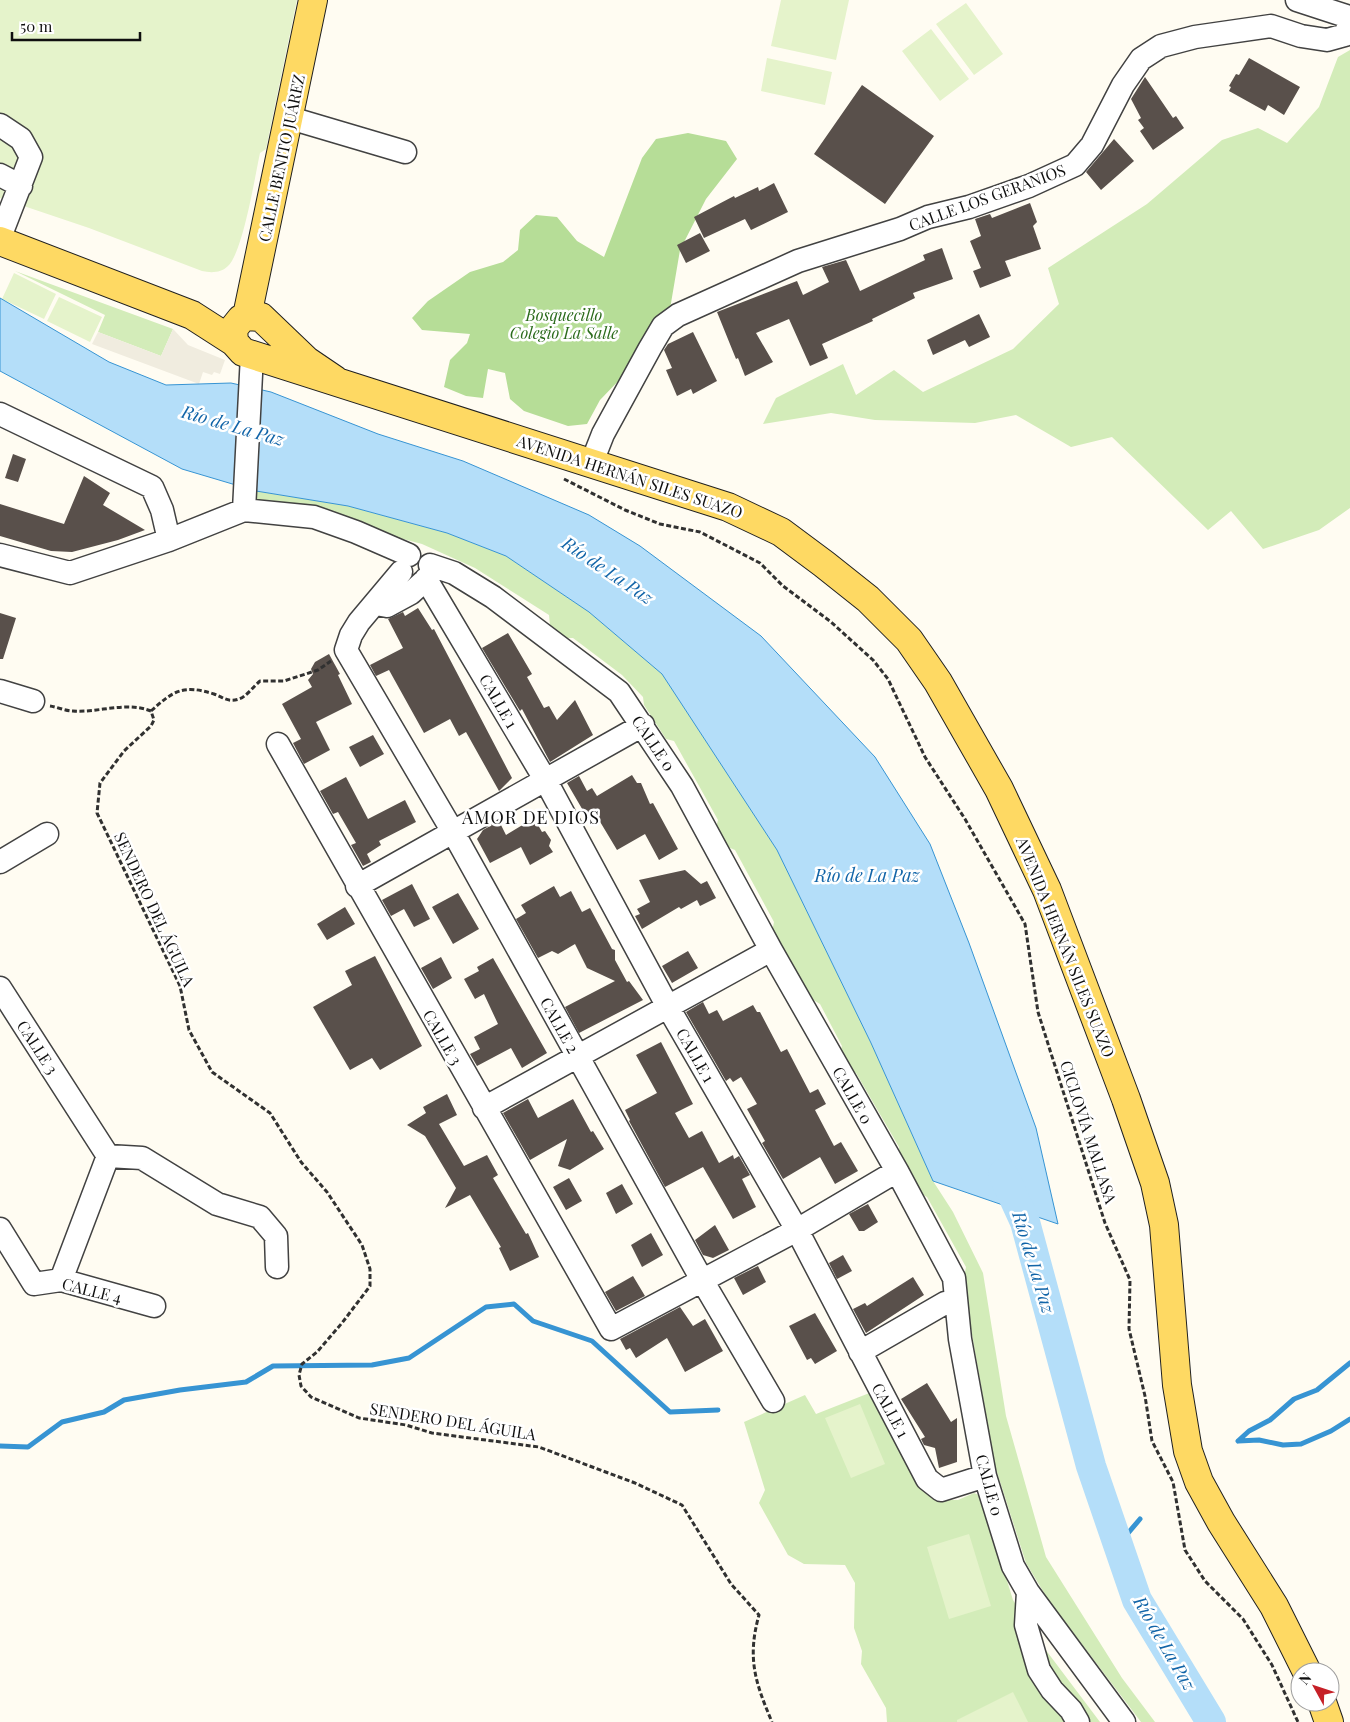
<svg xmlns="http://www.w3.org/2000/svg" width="1350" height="1722" font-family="'Playfair Display',serif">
<rect width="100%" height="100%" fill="#fffcf2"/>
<path fill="#d3ecb9" d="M1350 50V508L1319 530 1263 549 1231 511 1208 530 1112 437 1071 447 1016 415 975 423 875 420 831 413 763 424 776 398 843 364 856 395 894 370 923 392 1013 349 1059 304 1048 268 1147 204 1222 140 1258 128 1287 143 1319 107 1338 57Z
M15 271 173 329 161 356 98 332 105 315Z
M256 491 348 506 447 533 506 556 589 612 662 674 777 850 871 1043 933 1181 953 1212 983 1273 1006 1416 1046 1557 1122 1678 1155 1722H1141L1049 1601 1026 1563 995 1466 963 1283 966 1267 927 1197C910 1188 899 1167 899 1147L856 1073 848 1072 839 1056 842 1046 820 1004 800 992 772 932 774 922 735 850 723 845 715 831 718 820 674 741 666 739 644 705 643 697 622 675 573 638H563L550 626 549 615 475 568 422 544 256 500Z
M872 1392 943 1500H958L974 1493 981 1496 1013 1600 1039 1641 1100 1722H887L886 1708 861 1664 862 1651 854 1628 855 1583 845 1565 804 1564 788 1555 759 1503 765 1490 744 1422 805 1395 816 1414Z"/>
<path fill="#b6dd97" d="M688 133 726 141 737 159 706 199 680 250 670 309 648 330 626 373 600 400 587 424 568 426 524 411 510 399 505 373 488 369 483 398 466 396 444 387 450 360 467 343 470 334 422 330 412 318 428 301 470 272 503 262 518 250 520 230 536 215 557 217 577 241 604 257 642 158 656 139Z"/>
<path fill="#e5f3cb" d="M0 0H297L266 149 260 153C255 176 243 252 228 266 221 273 211 273 202 271L89 228 0 198Z
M781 0H849L836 60 771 46Z
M966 3 1003 54 974 75 936 24Z
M931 29 969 79 940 101 902 51Z
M767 58 832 72 825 105 761 91Z
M14 273 56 294 44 319 2 299Z
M59 297 102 317 90 342 47 321Z
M860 1404 885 1464 851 1478 825 1418Z
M969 1534 991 1606 949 1619 927 1547Z
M1013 1692 1028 1722H957V1720Z"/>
<path fill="#f0ecdf" d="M173 329 188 345 225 360 220 374 214 372 212 375 203 372 199 384 92 344 98 332 161 356Z"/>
<path fill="#b4def9" stroke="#3794d3" d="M0 298 109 362 166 385 231 383 271 392 378 434 463 461 589 515 640 546 761 636 875 757 930 844 969 943 1036 1128 1058 1224 933 1181 871 1043 777 850 662 674 589 612 506 556 447 533 348 506 256 491 182 469 0 371Z"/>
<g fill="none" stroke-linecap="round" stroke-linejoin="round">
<path stroke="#3794d3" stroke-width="5" d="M1238 1441 1249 1431 1270 1420 1294 1399 1317 1390 1350 1363
M1238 1441 1259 1440 1283 1445 1301 1444 1331 1431 1350 1419
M0 1446 28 1447 62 1422 104 1412 124 1400 180 1390 246 1382 273 1366 372 1365 409 1358 486 1307 514 1304 533 1321 592 1341 670 1412 718 1410
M1118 1545 1140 1519"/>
<path stroke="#b4def9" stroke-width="30" d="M1003 1174 1025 1222 1091 1466 1137 1600 1211 1722"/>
</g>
<path fill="#59504b" d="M1249 58 1300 87 1284 115 1268 105 1265 111 1229 91 1231 87 1229 86 1236 74 1239 75Z
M1145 77 1173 118 1176 116 1184 128 1153 150 1140 131 1144 128 1138 120 1141 118 1131 99Z
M862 85 934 136 885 204 814 154Z
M1114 139 1134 161 1101 190 1086 172Z
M774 183 788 212 751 230 745 219 704 238 694 217 734 196 735 198 758 187 759 191Z
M1030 203 1037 222 1033 226 1041 249 1005 261 1011 276 980 288 973 271 981 268 970 241 981 236 975 219 990 214 992 218Z
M700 233 710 251 686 263 677 245Z
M942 248 953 279 913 293 915 298 872 319 873 321 822 344 828 358 810 366 789 319 756 333 773 362 745 376 738 358 736 359 717 312 797 281 803 295 829 282 822 267 846 260 860 291 925 260 923 255Z
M979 314 990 337 969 347 965 340 933 355 927 340Z
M693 332 717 381 693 394 691 389 677 396 666 370 672 368 664 350 668 344Z
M13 454 26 459 18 482 5 478Z
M84 476 110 493 103 505 145 530 118 540 72 552 51 551 0 536V504L64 524Z
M418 608 432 630 434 629 512 778 499 791 466 732 459 736 450 719 424 733 389 670 376 676 370 665 403 648 388 619 403 612 405 616Z
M0 613 16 618 3 659H0Z
M508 633 532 674 527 677 544 708 549 706 557 720 575 700 593 735 550 762 522 709 520 711 482 648Z
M329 654 340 674 338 675 352 704 316 722 330 750 304 764 293 743 301 739 282 704 312 687 308 680 313 674 311 669 315 662Z
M373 735 384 754 360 767 349 747Z
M632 775 637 783H641L650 804 653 803 678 849 659 860 645 834 617 850 599 820 588 819 567 783 579 776 587 791 592 788 597 796Z
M346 777 368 819 405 800 416 822 379 841 381 845 367 854 371 862 363 866 351 845 356 843 338 812 333 814 320 791Z
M534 818 542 832 545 831 551 840 549 846 553 852 530 865 521 847 490 863 477 839 483 830 499 821 506 835Z
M685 870 701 884 707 881 716 898 700 906 697 900 681 909 679 907 642 929 635 916 640 914 637 909 650 902 639 880Z
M412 884 430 919 414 927 404 909 391 916 382 900Z
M554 886 560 897 571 891 582 912 590 908 612 949 615 950V960L627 982 629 981 643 1000 579 1033 565 1007 615 981 587 968 575 944 558 954 552 951 538 958 516 919 526 913 521 905Z
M458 893 479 929 453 944 432 907Z
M345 907 355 924 327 940 317 924Z
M688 951 698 968 672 983 662 966Z
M375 956 422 1046 380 1070 372 1058 350 1070 313 1007 352 985 345 971Z
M441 957 452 978 433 989 421 968Z
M493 958 547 1053 522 1068 511 1048 477 1066 470 1054 480 1049 474 1037 498 1024 484 994 475 999 464 979 479 971 477 967Z
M703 1002 709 1014 717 1010 723 1021 753 1005 757 1012H760L781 1052 787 1049 810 1093 818 1089 826 1104 815 1110 834 1146 841 1142 858 1171 835 1184 820 1157 783 1179 762 1143 765 1141 747 1109 757 1104 741 1077 733 1082 730 1078 726 1081 686 1012Z
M661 1042 693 1104 675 1113 689 1138 702 1131 719 1163 733 1155 734 1159 739 1156 750 1175 742 1179 756 1207 733 1219 703 1167 665 1187 629 1121 630 1120 625 1110 657 1093 636 1055Z
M447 1094 457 1115 439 1124 464 1166 487 1155 498 1175 493 1178 526 1234 528 1233 539 1257 510 1271 499 1248 501 1247 470 1195 445 1208 456 1188 425 1136 407 1125 426 1113 423 1107Z
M528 1099 538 1118 573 1099 591 1132 593 1131 604 1149 570 1170 558 1166 567 1139 530 1160 503 1113Z
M569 1178 582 1201 566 1210 553 1187Z
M622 1184 633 1204 616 1214 606 1193Z
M868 1204 878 1222 864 1231H859L849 1214Z
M715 1225 729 1250 713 1258 703 1255 695 1240Z
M651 1233 663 1255 642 1267 631 1245Z
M843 1255 852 1271 837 1279 829 1263Z
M758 1266 766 1282 743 1295 734 1278Z
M633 1276 645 1296 616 1311 605 1292Z
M913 1277 924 1295 866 1333 853 1309 865 1303 867 1306Z
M680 1307 693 1326 705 1319 723 1351 685 1372 667 1338 636 1358 630 1348 626 1350 620 1339Z
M815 1313 837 1351 815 1364 811 1358 807 1360 789 1326Z
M927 1383 951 1422 957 1418V1462L939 1468 935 1448 924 1445 921 1439 925 1437 901 1399Z"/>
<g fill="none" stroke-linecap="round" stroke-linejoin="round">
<g stroke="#424242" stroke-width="25">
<path id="minor" d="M290 118 405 152
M0 125 21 139 31 157 0 237
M0 175 21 186
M0 414 152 487 162 510 169 540
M592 462 603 434 650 348 663 326 678 315 798 261 900 229 928 217 969 207 1029 186 1075 165 1092 145 1123 85 1141 59 1161 46 1195 37 1271 26 1301 36 1327 40 1345 35 1349 24 1346 16 1297 0
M244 510 252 355
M0 555 70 573 169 540 244 510 314 517 356 532 409 555
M430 565 454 573 493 597 619 692 682 786 771 950 897 1171 954 1278 960 1339 985 1476 1013 1566 1028 1592 1124 1722
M401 572 359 622 351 635 346 650 453 832 702 1280 773 1401
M426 579 546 781 668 1007 797 1230 927 1479 941 1490 985 1476
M376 604 387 606 411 593 423 582
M0 691 33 701
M278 744 611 1329 797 1230 897 1171
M0 862 47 834
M357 886 643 725
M0 988 108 1156
M484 1108 771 950
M108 1156 142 1158 217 1204 260 1217 276 1236 277 1267
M0 1229 34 1284 61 1280 154 1306
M61 1280 108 1156
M860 1352 945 1303 955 1301
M1028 1592 1026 1625 1039 1670 1052 1690 1071 1710 1078 1722"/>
</g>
<g stroke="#202020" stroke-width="30">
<path id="major" d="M0 241 192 315 234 342
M247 316 313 0
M335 380 307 361 261 317 247 316 241 319 233 329 234 342 243 352 728 507 781 532 824 564 868 599 909 640 938 682 999 789 1047 890 1126 1099 1155 1183 1164 1225 1177 1385 1188 1451 1199 1482 1221 1522 1274 1606 1307 1672
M1322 1702 1329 1722"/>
</g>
<path stroke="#313131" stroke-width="3" stroke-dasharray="5 2.5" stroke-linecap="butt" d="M564 479 625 510 660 524 700 532 760 563 783 586 831 622 873 660 888 679 925 757 965 819 1025 924 1038 1012 1049 1047 1105 1223 1130 1280 1129 1329 1145 1396 1152 1441 1173 1482 1185 1550 1205 1581 1243 1619 1272 1665 1298 1722
M50 706C57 707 66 711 73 711 99 713 125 701 151 711L154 720 151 726 124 751 100 783 97 813 180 986 189 1030 212 1072 270 1113 301 1162 327 1192 362 1245 370 1269V1286L342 1323 317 1352 302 1364 299 1375 301 1386 311 1397 359 1418 406 1425 432 1433 539 1447 635 1483 682 1505 731 1584 759 1615C747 1658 755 1682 772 1722
M151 711C173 691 183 684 214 694 223 697 228 703 239 699 246 697 254 686 260 681H284L318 670 331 661"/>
<use href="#minor" stroke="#fff" stroke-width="22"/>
<use href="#major" stroke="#fed963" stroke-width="28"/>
</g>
<g text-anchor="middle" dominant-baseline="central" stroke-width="5" stroke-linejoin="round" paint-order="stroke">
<g font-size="16" fill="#0f0f0f" stroke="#fff">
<text transform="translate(281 158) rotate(-78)">CALLE BENITO JUÁREZ</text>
<text transform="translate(987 197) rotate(-20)">CALLE LOS GERANIOS</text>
<text transform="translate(630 476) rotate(18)">AVENIDA HERNÁN SILES SUAZO</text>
<text transform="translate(499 701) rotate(60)">CALLE 1</text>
<text transform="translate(654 743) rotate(56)">CALLE 0</text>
<text transform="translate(155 909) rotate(65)">SENDERO DEL ÁGUILA</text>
<text transform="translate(1066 947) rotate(68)">AVENIDA HERNÁN SILES SUAZO</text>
<text transform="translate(560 1025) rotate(61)">CALLE 2</text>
<text transform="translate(443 1037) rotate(60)">CALLE 3</text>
<text transform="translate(38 1047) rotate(57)">CALLE 3</text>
<text transform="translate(696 1055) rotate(60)">CALLE 1</text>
<text transform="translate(853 1095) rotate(60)">CALLE 0</text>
<text transform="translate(1089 1132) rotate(72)">CICLOVÍA MALLASA</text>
<text transform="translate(92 1290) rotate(14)">CALLE 4</text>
<text transform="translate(891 1410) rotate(62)">CALLE 1</text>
<text transform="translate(453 1421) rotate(9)">SENDERO DEL ÁGUILA</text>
<text transform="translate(990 1485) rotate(75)">CALLE 0</text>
</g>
<g font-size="16" font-style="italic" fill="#2b6b1c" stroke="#fff">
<text x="564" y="314">Bosquecillo<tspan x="564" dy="18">Colegio La Salle</tspan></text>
</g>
<g font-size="18" font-style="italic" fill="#1265a8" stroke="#fff">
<text transform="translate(233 425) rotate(16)">Río de La Paz</text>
<text transform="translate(608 570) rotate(34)">Río de La Paz</text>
<text x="867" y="875">Río de La Paz</text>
<text transform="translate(1034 1262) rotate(73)">Río de La Paz</text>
<text transform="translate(1165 1643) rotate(60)">Río de La Paz</text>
</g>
<g font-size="18" letter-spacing="1" fill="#0f0f0f" stroke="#fff">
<text x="531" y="817">AMOR DE DIOS</text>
</g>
</g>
<g transform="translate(1315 1687) rotate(310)"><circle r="24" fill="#ffffff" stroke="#9f9f9f"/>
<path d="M0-4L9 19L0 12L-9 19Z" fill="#c62027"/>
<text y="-8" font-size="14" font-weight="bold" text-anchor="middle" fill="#0f0f0f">N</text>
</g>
<path d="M12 32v8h128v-8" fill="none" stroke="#0f0f0f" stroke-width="2.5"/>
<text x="20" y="32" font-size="15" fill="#0f0f0f" stroke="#ffffff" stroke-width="4" paint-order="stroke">50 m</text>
</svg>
